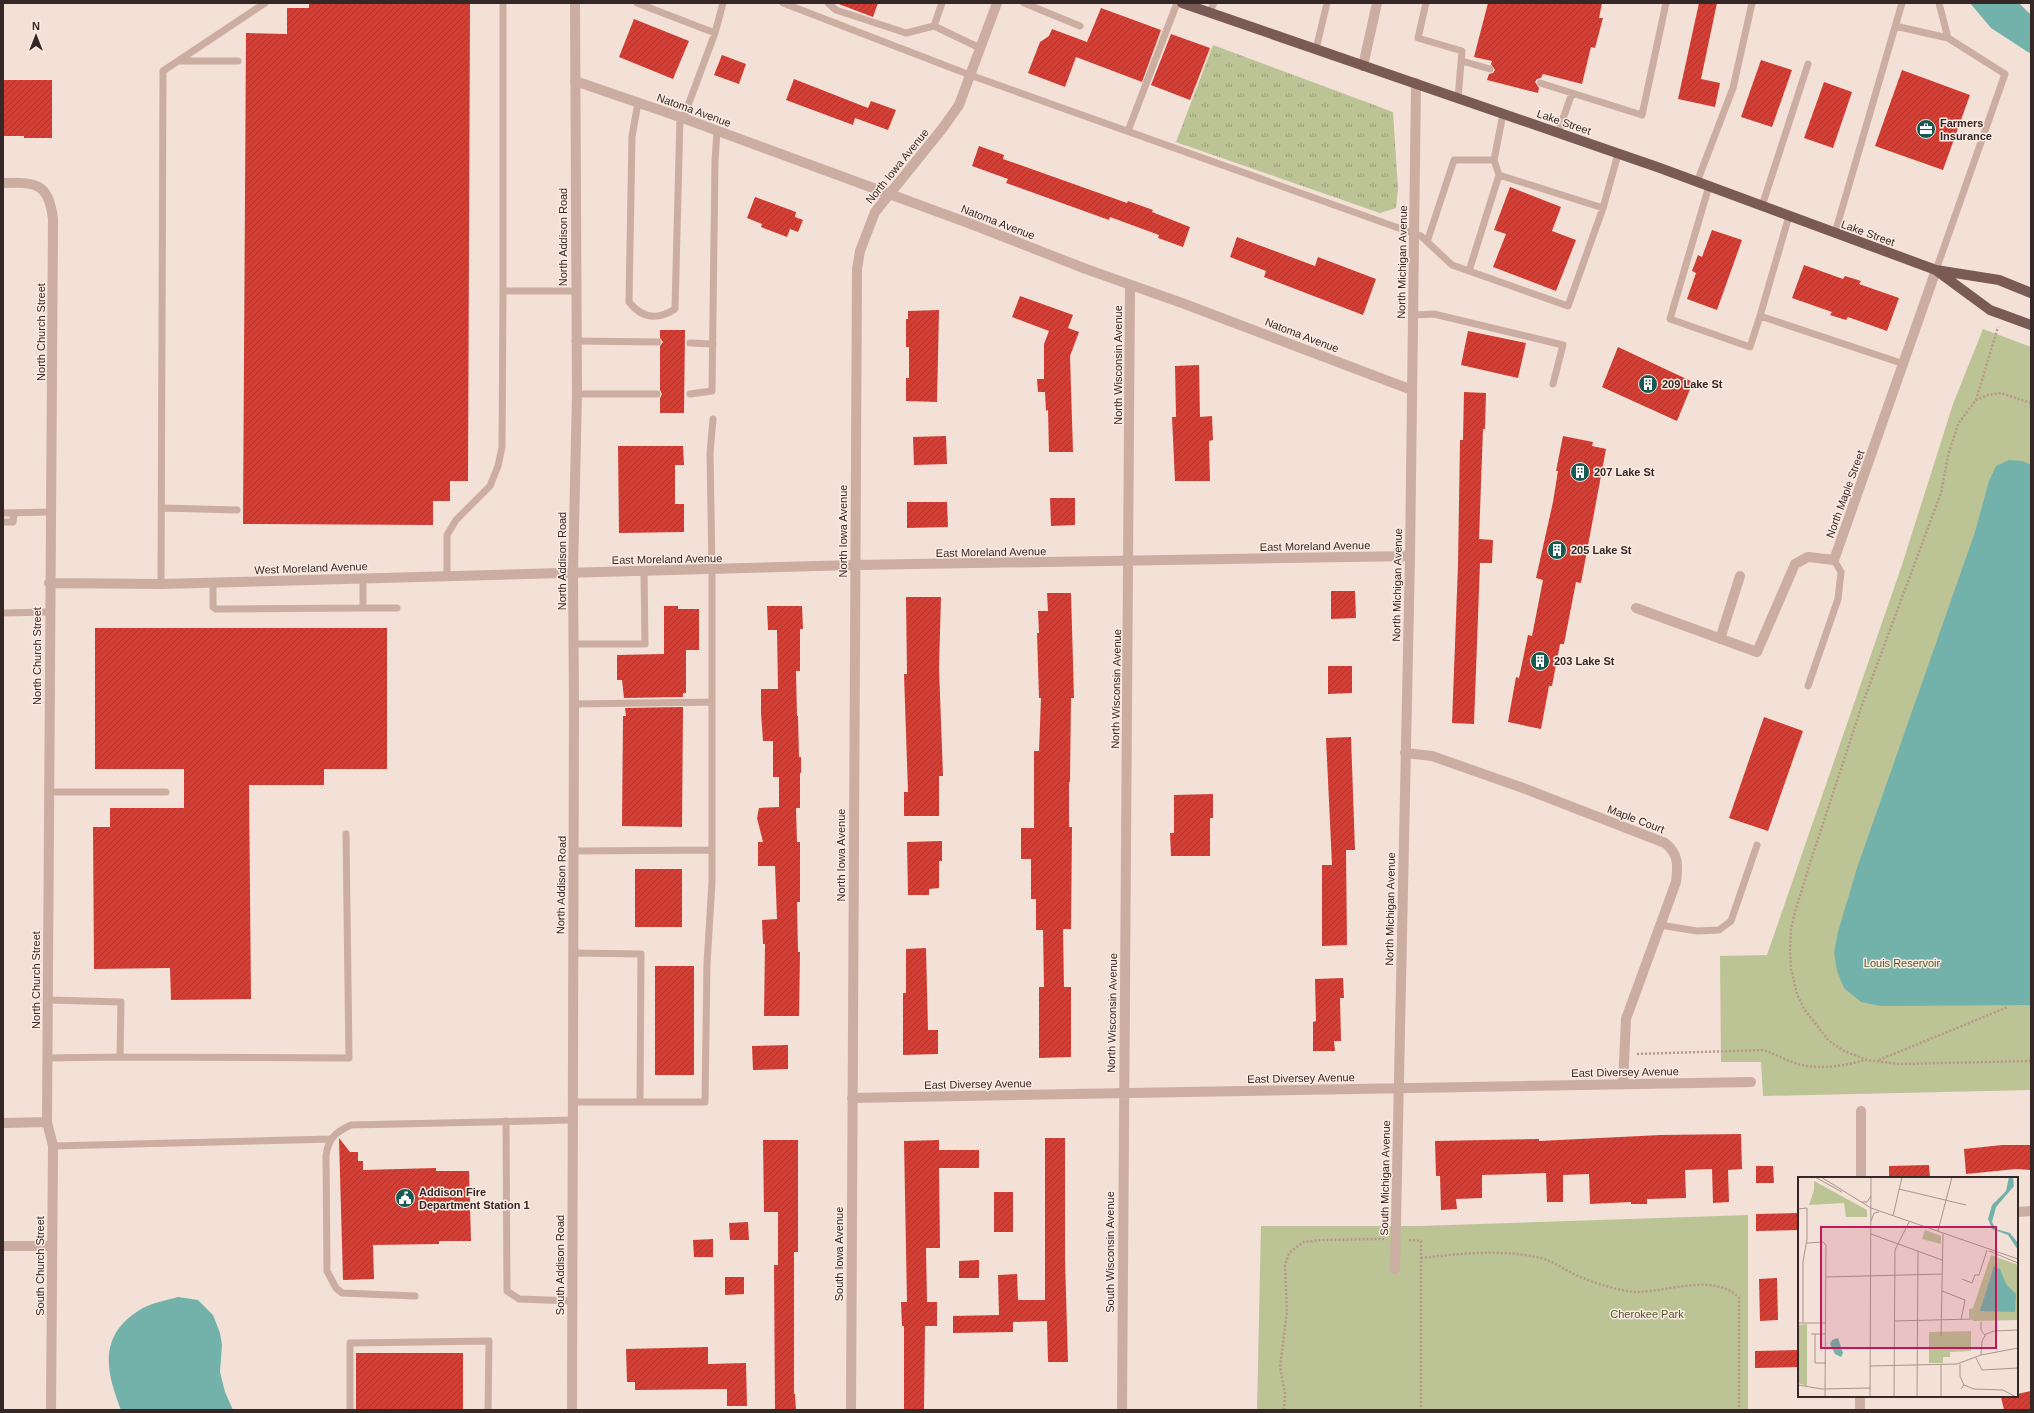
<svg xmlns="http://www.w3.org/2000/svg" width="2034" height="1413" font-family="Arial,sans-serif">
<defs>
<pattern id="grass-tufts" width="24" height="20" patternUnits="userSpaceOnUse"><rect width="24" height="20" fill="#bcc395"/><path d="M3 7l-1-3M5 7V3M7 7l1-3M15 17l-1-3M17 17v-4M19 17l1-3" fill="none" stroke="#9a9e79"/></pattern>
<pattern id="building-hatch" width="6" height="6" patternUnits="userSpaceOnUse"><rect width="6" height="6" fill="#d14036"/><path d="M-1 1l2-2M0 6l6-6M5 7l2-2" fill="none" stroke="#aa362d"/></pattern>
</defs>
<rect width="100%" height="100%" fill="#f3e0d6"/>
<path fill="url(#grass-tufts)" d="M1213 45 1393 112 1398 189 1396 208 1380 213 1176 142Z"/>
<path fill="#bcc395" d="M1983 329 2031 347V1090L1763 1096 1761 1062H1721L1720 956 1767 955 1902 565 1953 404Z
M1748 1215V1410H1257L1261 1226H1420Z"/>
<path fill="#73b2aa" d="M1970 3H2019L2031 15V54L1991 28Z
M2009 460 2023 461 2031 465V1005L1880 1006 1861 1002 1844 988 1837 971 1834 952 1838 932 1857 868 1975 532 1989 481 1996 466Z
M178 1297 198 1300 213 1315 220 1333 222 1345 220 1372 225 1392 233 1410H121C105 1369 98 1334 143 1308 153 1303 167 1300 178 1297Z"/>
<path fill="url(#building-hatch)" d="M309 3H470L468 481H450V501H433V525L243 524 246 33 287 34V8H309Z
M836 3H878L873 17Z
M1488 3H1602L1599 18H1603L1595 48 1591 47 1582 84 1543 74 1541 78 1537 79 1535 82 1539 88 1538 93 1487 80 1489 74 1493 73 1495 70 1491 64 1492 61 1474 57Z
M1699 3H1717L1701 79 1720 83 1715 107 1678 99Z
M1101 8 1161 30 1142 82 1076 57 1065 87 1028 73 1040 42 1049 36 1052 29 1087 42Z
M634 19 689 41 673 79 619 57Z
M1171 34 1210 48 1190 100 1151 85Z
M722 55 746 64 739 84 714 75Z
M1761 60 1792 70 1772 127 1741 117Z
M1902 70 1970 95 1943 170 1875 146Z
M794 79 868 108 871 101 896 110 888 130 855 118 853 125 786 100Z
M3 80H52V138H24V136H3Z
M1824 82 1852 92 1833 148 1804 138Z
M979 146 1004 155 1003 159 1127 203 1128 201 1153 210 1152 212 1190 227 1183 247 1158 238 1159 235 1110 217 1109 220 1006 183 1008 179 972 166Z
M1510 187 1561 207 1552 231 1576 240 1556 291 1493 267 1506 234 1494 230Z
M755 197 796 212 795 217 803 220 798 232 790 229 787 237 761 227 762 224 747 218Z
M1712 230 1742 240 1717 310 1687 299 1696 273 1692 271 1698 255 1702 257Z
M1237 237 1315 266 1318 257 1376 279 1363 315 1264 277 1266 271 1230 257Z
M1804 265 1843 279 1845 276 1861 281 1859 284 1899 298 1887 331 1848 317 1846 320 1830 315 1832 312 1792 298Z
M1020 296 1073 315 1068 328 1079 332 1070 356 1073 452H1049L1048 410 1046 411 1045 392H1038L1037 379H1044V344L1049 331 1012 317Z
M939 310 937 402 906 401V378H909V347H906V319H908V311Z
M660 330H685L684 413H660V398L662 394 660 390V346L663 342 660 338Z
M1468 331 1526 343 1518 378 1461 365Z
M1618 347 1693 382 1677 421 1602 387Z
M1199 365 1200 417 1212 416 1213 440 1209 441 1210 481H1175L1172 417H1176L1175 366Z
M1464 392 1486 393 1485 429H1483L1479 539 1493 540 1492 563H1480L1474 724 1452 723 1458 565 1460 440H1463Z
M946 436 947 464 914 465 913 437Z
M1563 436 1593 442 1592 446 1606 449 1581 583 1576 582 1564 644H1560L1552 686H1549L1541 729 1508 722 1516 677 1519 678 1528 635 1532 636 1543 580 1536 578 1553 502 1558 471H1556Z
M618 446H683L684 465H675V504H684V532L619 533Z
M1050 498H1075V525L1051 526Z
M907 502H947L948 527 907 528Z
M1331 591H1355L1356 618 1331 619Z
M1047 593H1071L1074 698H1071L1070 782H1069V827H1072L1071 929H1063L1064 987H1071V1057L1039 1058V987H1044L1043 930H1036V899H1031V859H1021V828H1034V751H1039L1041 698H1039L1037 633H1039L1038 611H1048Z
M906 597H941L939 668 943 776H939V816H904V792H908L904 674H907Z
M664 606H678V609H699V650H686V693H683V697L624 698 622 680H617V655L664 654Z
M767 606H802L803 629H800V671H796L797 716H798L799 757H801V773H800V808H796L797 842H800V902H797L798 952H800L799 1016H764L765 944H763L762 920 777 919 775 866H758V842H763L757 818 759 808 779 807V777H773V741H763L761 713V689H778L777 630H768Z
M95 628H387V769H324V785H249L251 999 171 1000 170 968 94 969 93 827H110V808H184V769H95Z
M1328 666H1352V693L1328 694Z
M683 707 682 827 622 826 623 716H626L625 708Z
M1764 717 1803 731 1768 831 1729 818Z
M1351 737 1355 850H1346L1347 945 1322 946V865H1332L1326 738Z
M1213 794V818H1210V856H1171L1170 833H1174V795Z
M942 841V861H939V888L929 889V895H908L907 842Z
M635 869H682V927H635Z
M926 948 928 1030H938V1054L903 1055V993H906V949Z
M655 966H694V1075H655Z
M1343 978 1344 998H1340L1341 1041H1334L1335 1051H1313V1022L1316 1021 1315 979Z
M788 1045V1069L753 1070 752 1046Z
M1741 1134 1742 1169 1728 1170 1729 1202 1713 1203 1712 1169 1685 1170 1686 1198 1647 1199V1204H1631V1202L1590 1204 1589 1174 1563 1175V1202H1547L1546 1173 1519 1174 1482 1175V1198L1456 1199 1457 1209 1441 1210 1440 1176H1436L1435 1141 1539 1139V1141L1661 1135Z
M339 1138 350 1152H358V1161H363V1170L436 1168V1171H469L471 1241H439V1244L373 1245 374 1279 343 1280Z
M1045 1138H1065V1259L1068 1362H1048L1047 1321 1013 1322V1332L953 1333V1316L999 1315 998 1275 1017 1274 1018 1300H1045Z
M763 1140H798V1252H794V1394H795L796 1410H775L774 1265H778V1212H764Z
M939 1140V1150H979V1168H939L940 1248H926L927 1302H937V1326H925L924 1409H904V1326H902L901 1302H907L904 1141Z
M2002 1145H2031V1170L2016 1169 1966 1174 1964 1149Z
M1929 1165 1930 1178H1889V1166Z
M1756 1166H1773L1774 1183H1756Z
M994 1192H1013V1232H994Z
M1799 1213V1230L1756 1231V1214Z
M748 1222 749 1240H730L729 1223Z
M713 1239V1257H694L693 1240Z
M979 1260V1278H959V1261Z
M725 1277H744V1294L725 1295Z
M1777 1278 1778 1320 1760 1321 1759 1279Z
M708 1347V1364L746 1363 747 1406H727V1389L635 1390V1382H627L626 1349Z
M1799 1350V1367L1755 1368V1351Z
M356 1353H463V1410H356Z
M2031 1391V1410H2004L2001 1397 2017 1396V1394Z"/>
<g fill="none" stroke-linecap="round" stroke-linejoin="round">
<path stroke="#b8978b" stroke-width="2.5" stroke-dasharray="2 2" stroke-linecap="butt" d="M1976 400 1998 327
M2031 403 2001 393 1988 395 1976 400 1958 424 1948 456 1941 493 1862 705 1811 860 1795 912 1791 929 1790 950 1791 969 1797 994 1804 1009 1829 1041 1844 1051 1867 1060 1899 1064 2031 1061
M1637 1054 1763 1050C1773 1053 1782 1058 1792 1062 1816 1071 1842 1066 1866 1060
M1879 1060 2008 1007
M1409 1240 1421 1241V1410
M1421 1258C1458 1254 1499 1249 1536 1257 1550 1259 1560 1267 1572 1273 1590 1282 1620 1292 1639 1292 1669 1291 1716 1273 1739 1298V1410
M1284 1410 1285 1393 1280 1367 1287 1311 1285 1265 1289 1253 1303 1242 1321 1240 1384 1239"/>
<path stroke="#ccada1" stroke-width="7" d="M503 3V291H575
M637 3 715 33
M783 3 970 75 1421 236 1452 265 1568 306 1603 208 1618 154
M828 3 836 10 906 33 934 26
M942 3 934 26 980 48
M1024 3 1080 26
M1426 3 1418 38 1462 51 1458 98
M1209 13 1214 3
M1895 26 1948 38
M1316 49 1327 3
M178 61H238
M1462 61 1490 69
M1540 83 1572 93
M638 103 632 136 629 302C642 319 658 320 675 309L680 117
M683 119 715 33 723 3
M1128 131 1177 3
M1558 133 1572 93 1642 115 1666 3
M1499 175 1603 208
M1697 182 1733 88 1752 3
M1709 186 1670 319 1750 347 1760 316 1904 364
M1762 206 1808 64
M1835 233 1902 3
M1427 242 1454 160H1494
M1936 270 2005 74 1948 38 1939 3
M1469 271 1499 175 1494 160 1503 114
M1413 315 1434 314 1563 345 1553 384
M1760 316 1789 216
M575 341 658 342
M690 343 713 344
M577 394H657
M690 394 712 391 715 161 717 131
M162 508 237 510
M3 513 51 512
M3 522H13L14 513
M447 576V535L456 520 490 486 498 466 502 447 503 291
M213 583V607L216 609 363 608V579
M161 584 163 71 265 3
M363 608H397
M3 613 49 612
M574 644H645L644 572
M1808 686 1838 599 1841 572 1834 560
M574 704 712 702
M48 792H166
M574 851 712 850
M1660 925 1697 931 1719 930 1731 921 1757 845
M573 953 641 954 640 1102H573
M120 1057 349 1058 346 834
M47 1058 120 1057 121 1002 49 1000
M640 1102H705L707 964 712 882V570L710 453 713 419
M506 1121 507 1291 519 1299 573 1301
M53 1146 331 1139
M415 1296 342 1293 336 1288 327 1271 326 1156C328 1138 336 1132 351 1125L573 1120
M350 1410V1343L489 1341 488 1410"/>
<path stroke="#ccada1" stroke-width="10" d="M1363 66 1377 3
M575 81 680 117 971 224 1086 269 1182 303 1412 390
M3 183C36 182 49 183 53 219L47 1122 53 1146 51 1410
M49 583 161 584 855 565 1410 556
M1636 608 1757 652 1795 564 1808 557 1834 560 1936 270
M1720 639 1740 576
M1405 753 1432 756 1523 788 1665 843C1679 854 1678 866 1676 882L1626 1019 1623 1084
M852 1098 1751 1082
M1861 1111V1178
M3 1123 47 1122
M2017 1212 2031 1211
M3 1246H52
M1395 1269 1410 556 1416 83
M851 1410 857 269 860 251 875 212 942 129 959 105 997 3
M1122 1410C1123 1035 1129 660 1130 285
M1860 1410V1396"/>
<path stroke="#ccada1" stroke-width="10" d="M572 1410 574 704 573 573 577 394 575 3"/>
<path stroke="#795a54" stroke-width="10" d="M1182 3 1660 168 1936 270 1999 280 2031 293
M1937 271 1990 310 2031 325"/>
</g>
<defs>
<g id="office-disc" transform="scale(1)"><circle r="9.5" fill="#175a53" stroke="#fbebe2"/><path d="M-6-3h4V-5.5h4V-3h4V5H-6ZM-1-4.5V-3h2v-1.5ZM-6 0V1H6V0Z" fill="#fff"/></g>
<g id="building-disc" transform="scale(1)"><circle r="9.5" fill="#175a53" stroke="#fbebe2"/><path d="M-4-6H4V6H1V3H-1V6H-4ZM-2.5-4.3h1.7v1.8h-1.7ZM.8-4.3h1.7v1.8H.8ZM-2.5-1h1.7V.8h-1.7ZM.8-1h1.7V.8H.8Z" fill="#fff"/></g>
<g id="civic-disc" transform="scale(1)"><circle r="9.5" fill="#175a53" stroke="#fbebe2"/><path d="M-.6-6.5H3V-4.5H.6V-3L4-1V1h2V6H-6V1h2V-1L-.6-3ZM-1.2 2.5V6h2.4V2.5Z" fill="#fff"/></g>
</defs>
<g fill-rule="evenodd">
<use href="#office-disc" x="1926" y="129"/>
<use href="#building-disc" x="1648" y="384"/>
<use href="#building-disc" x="1580" y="472"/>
<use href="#building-disc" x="1557" y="550"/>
<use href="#building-disc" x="1540" y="661"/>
<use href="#civic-disc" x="405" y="1198"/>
</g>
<g text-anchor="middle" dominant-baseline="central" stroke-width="3" stroke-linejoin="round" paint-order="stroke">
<g font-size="11" fill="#352725" stroke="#fbebe2">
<text transform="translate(694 110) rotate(20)">Natoma Avenue</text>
<text transform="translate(1564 122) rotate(19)">Lake Street</text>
<text transform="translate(897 166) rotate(-51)">North Iowa Avenue</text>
<text transform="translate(998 222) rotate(21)">Natoma Avenue</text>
<text transform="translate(1868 233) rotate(20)">Lake Street</text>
<text transform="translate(563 237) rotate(-90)">North Addison Road</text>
<text transform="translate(1402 262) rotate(-89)">North Michigan Avenue</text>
<text transform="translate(41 332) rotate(-90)">North Church Street</text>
<text transform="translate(1302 335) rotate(21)">Natoma Avenue</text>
<text transform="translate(1118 365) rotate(-90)">North Wisconsin Avenue</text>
<text transform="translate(1845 494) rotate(-70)">North Maple Street</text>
<text transform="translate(843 531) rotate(-90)">North Iowa Avenue</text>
<text transform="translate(1315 546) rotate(-1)">East Moreland Avenue</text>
<text transform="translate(991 552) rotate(-1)">East Moreland Avenue</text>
<text transform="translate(667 559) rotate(-1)">East Moreland Avenue</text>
<text transform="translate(562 561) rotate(-90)">North Addison Road</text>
<text transform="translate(311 568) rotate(-2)">West Moreland Avenue</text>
<text transform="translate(1397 585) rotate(-89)">North Michigan Avenue</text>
<text transform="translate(37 656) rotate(-90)">North Church Street</text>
<text transform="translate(1116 689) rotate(-89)">North Wisconsin Avenue</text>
<text transform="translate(1636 819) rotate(21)">Maple Court</text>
<text transform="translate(841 855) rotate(-90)">North Iowa Avenue</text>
<text transform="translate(561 885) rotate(-89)">North Addison Road</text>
<text transform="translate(1390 909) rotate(-89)">North Michigan Avenue</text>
<text transform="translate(36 980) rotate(-90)">North Church Street</text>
<text transform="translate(1112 1013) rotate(-89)">North Wisconsin Avenue</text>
<text transform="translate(1625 1072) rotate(-1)">East Diversey Avenue</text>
<text transform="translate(1301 1078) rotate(-1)">East Diversey Avenue</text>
<text transform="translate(978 1084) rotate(-1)">East Diversey Avenue</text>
<text transform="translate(1385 1178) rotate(-89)">South Michigan Avenue</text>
<text transform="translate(1110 1252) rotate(-90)">South Wisconsin Avenue</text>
<text transform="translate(839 1254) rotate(-90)">South Iowa Avenue</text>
<text transform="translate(560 1265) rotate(-90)">South Addison Road</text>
<text transform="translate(40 1266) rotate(-90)">South Church Street</text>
</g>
<g font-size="11" font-weight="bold" fill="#352725" stroke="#fbebe2" text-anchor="start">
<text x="1940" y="123">Farmers<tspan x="1940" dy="13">Insurance</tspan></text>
<text x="1662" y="384">209 Lake St</text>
<text x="1594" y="472">207 Lake St</text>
<text x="1571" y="550">205 Lake St</text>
<text x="1554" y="661">203 Lake St</text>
<text x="419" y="1192">Addison Fire<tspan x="419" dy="13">Department Station 1</tspan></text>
</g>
<g font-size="11" fill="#4d5626" stroke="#fbebe2">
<text x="1902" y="963">Louis Reservoir</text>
<text x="1647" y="1314">Cherokee Park</text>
</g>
</g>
<g transform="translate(1798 1177)">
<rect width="220" height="220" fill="#f3e0d6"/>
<path d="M127 53 143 59V67L124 62Z" fill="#bcc395"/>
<path d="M16 4 69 33V40H48L46 26 11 28 16 13ZM193 78 220 88V143L175 144 174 141H171V132L175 131ZM9 147V209L0 206V148ZM173 154V174L152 175V180H145V186H131V155Z" fill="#bcc395"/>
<path d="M211 0H215L216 9 198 30 194 45 198 52 212 56 220 66V73L210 58 194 52 190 42 194 28 208 14ZM196 89 202 92 208 107 218 117 217 135 182 134ZM40 161 45 176 43 180 37 177 32 167 34 163Z" fill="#73b2aa"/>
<path fill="none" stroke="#a7968f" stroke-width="1" d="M17 0 44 15M23 0 73 31 220 82M101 12 168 28M64 25H69L73 19M0 32 9 31V62L5 85V146M95 39 104 0M73 44 76 36 81 35M140 54 154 0M73 57 144 83M9 66 25 65 28 68 27 220M191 74 220 86M28 100 144 97M164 102 174 106 177 98H181L189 73M144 114 167 123 163 143M96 144 174 142M183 145V153L187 158M0 146H27M13 157H28M17 157V186H28M143 159 145 57M183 178 184 164 188 157 196 154 220 153M178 181 184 193 220 191M143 187V220M162 187V199L166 208 163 212M72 189 159 187 183 178 220 171M0 208 24 212 72 211M166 208 176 212 205 213 218 220M72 220 73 0M96 220 97 73 111 45M119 220 120 74"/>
<path fill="#c2185b" fill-opacity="0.15" stroke="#c2185b" stroke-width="2" d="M23 50H198V171H23Z"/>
<rect width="220" height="220" fill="none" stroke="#352725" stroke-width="2"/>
</g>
<rect width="2034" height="1413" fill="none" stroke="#352725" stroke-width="8"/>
<g transform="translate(36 36)" stroke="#fbebe2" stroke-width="3" paint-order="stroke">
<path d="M0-3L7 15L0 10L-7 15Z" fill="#352725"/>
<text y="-6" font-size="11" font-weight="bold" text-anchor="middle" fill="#352725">N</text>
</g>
</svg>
